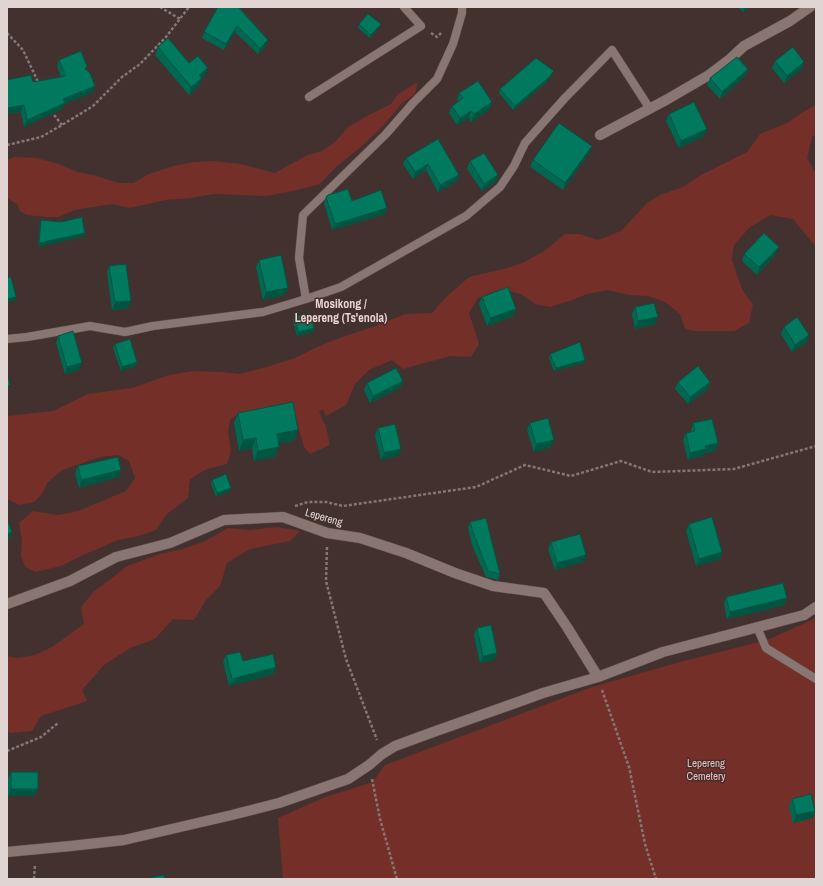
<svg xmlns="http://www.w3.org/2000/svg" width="823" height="886" font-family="'Archivo Narrow',sans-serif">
<rect width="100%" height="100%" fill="#42312f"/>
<path fill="#752f29" d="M418 82 415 94 402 103 383 126 362 146 336 167 320 184 293 191 266 196 214 194 191 198 166 200 129 208 112 204 75 210 58 217H46L27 215 20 211 17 204 7 198V160L15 157 36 158 59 164 77 172 93 175 119 183H133L149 174 173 166 194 162 214 161 240 164 275 173 289 165 308 155 322 151 334 143 348 127 367 116 391 104 398 94Z
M816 105V134L812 137 807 158 816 174V247L793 219 770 215 749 228 734 245 732 260 737 275 743 291 753 304 749 323 734 331H695L685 329 680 314 665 302 648 296 629 295 608 290 587 294 572 300 550 307 535 304 521 294 503 289 478 298 469 313 479 344 471 357 451 356 428 362 403 369 392 360 369 370 355 384 346 405 326 416 323 409 319 412 326 427 330 445 310 454 304 447 291 402 266 409 239 413 230 420 228 431 231 451 227 464 207 469 190 479 188 498 167 514 156 530 139 536 118 540 81 556 61 566 36 572 25 567 21 556 22 541 19 523 33 511 58 515 78 511 126 491 135 478 129 461 118 455 100 457 62 470 47 483 42 494 34 502 20 505 9 500H7V416L53 411 88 394 132 388 169 375 194 371 221 372 240 374 270 366 295 358 317 347 342 337 373 327 405 314 432 313 445 298 469 277 507 268 522 263 543 252 565 234H580L598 240 621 231 647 203 660 195 683 187 701 175 747 152 760 134 789 122 803 112Z
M277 527 300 531 290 541 250 549 227 563 220 586 206 600 194 620 173 619 155 639 130 648 104 665 82 690 87 701 41 716 32 731 10 733 7 730V656L18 658 35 655 52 647 84 624 81 607 94 591 111 579 127 566 160 554 182 549 203 542 228 528 250 530Z
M816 618V879H283L278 818 325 797 373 782 385 765 592 687 680 662 767 640Z"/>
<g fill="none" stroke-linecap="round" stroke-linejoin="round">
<g stroke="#5c4e4c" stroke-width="9">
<path id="lane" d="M309 97 421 26 404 7
M306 299 299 258 303 215 386 134 413 103 437 79 453 44 462 13V7
M7 339 27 337 90 326 125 332 153 326 263 312 306 299 341 287 466 216 500 187 514 166 525 143 564 99 612 50 650 109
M757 627 766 648 816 679"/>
</g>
<g stroke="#5c4e4c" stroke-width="11">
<path id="street" d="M600 135 666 100 709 75 730 59 744 46 790 21 810 7
M7 604 70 581 116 557 170 543 224 520 283 517 327 533 360 538 406 553 455 573 493 586 544 593 567 627 598 677
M7 852 71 846 124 840 232 815 279 803 348 779 369 765 382 754 395 746 436 731 504 707 543 693 598 677 663 652 804 615 816 607"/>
</g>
<path stroke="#847674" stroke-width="2.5" stroke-dasharray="3 2" stroke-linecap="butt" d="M160 7 180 19
M7 33 23 50 39 84
M431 33 437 37 441 33
M51 111 62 125
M7 145 41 137 62 125 93 106 122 77 140 64 166 37 189 7
M295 506 308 502H326L343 506 476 487 525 465 571 476 621 461 652 472 734 469 816 446
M327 547 326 581 346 659 377 740
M602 690 629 767 645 844 656 879
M7 751 41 737 58 723
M372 779 380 819 397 879
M34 879 35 864"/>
<use href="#lane" stroke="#897572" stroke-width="8"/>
<use href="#street" stroke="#897572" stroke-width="10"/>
</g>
<path fill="#006851" d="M218 7H241L240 8 268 40 266 46 258 54 235 32 224 50 202 38 204 32Z
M738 7H749L743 12Z
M359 24H381L379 27 370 38 358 28Z
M158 47 189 63 205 75 202 78 199 86 189 95 155 55Z
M59 60 87 66 85 70 95 86 93 92 64 104 62 109 24 127 21 112 7 114V69V80L33 82 61 77 57 66Z
M775 61 802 69 784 83 772 68Z
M748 69 745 76 720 99 707 85 710 78Z
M552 74 547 82 513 110 499 93 500 89Z
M459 93 490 109 471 122 469 118 457 125 449 113 452 106 458 102 457 100Z
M669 114 704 136 679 148 666 121Z
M438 139 459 175 457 181 438 192 426 170 413 179 403 164 406 158Z
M592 146 589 153 563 190 530 167 533 160Z
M470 161 498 175 496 182 482 191 467 169Z
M326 197 352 201 385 214 332 230 324 203Z
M41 220 85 233 84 236 38 247 40 224Z
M744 254H776L757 275 742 261Z
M259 260 285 295 263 300 256 267Z
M109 266 128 308 112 310 107 273Z
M482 297 513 316 487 326 479 304Z
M635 307 655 324 635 329 632 314Z
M295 316 314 328 313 332 297 336 293 320Z
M784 327 809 335 807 342 792 352 781 334Z
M58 336 79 370 65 374 56 343Z
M115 344 136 366 121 371 113 348Z
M550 354 585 360 584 363 554 371 549 358Z
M403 381 400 388 370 403 364 390 367 383Z
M678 382H710L708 389 688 404 675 389Z
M238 413 294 441 279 443 275 457 254 461 252 448 239 451 234 423Z
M530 423 551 447 534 452 527 430Z
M693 423 715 451 704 453 703 456 688 460 683 440 686 433 691 432V431Z
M378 428 398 456 381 460 375 435Z
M78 466 119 477 79 488 75 474Z
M212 480 230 491 216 497 211 483Z
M470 522 500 574 498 580 486 577 472 545 468 528Z
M689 524 722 552 720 559 696 566 686 531Z
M551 542 584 562 555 570 548 549Z
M726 597 787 598 784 605 727 619 724 604Z
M477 628 497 653 494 660 480 663 474 635Z
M226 655 243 661 276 667 274 674 229 686 223 662Z
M11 772 35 796H8V779Z
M792 799 815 811 813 818 793 823 789 806Z"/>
<path fill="#005542" d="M745 7H749L743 12Z
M381 24 379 27 370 38 371 35Z
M237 26 235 32 224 50 226 44Z
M268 40 266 46 258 54 260 48Z
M804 62 802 69 784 83 787 76Z
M208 68 205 75 197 82 199 75Z
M748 69 745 76 720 99 722 92Z
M554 71 552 74 547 82 513 110 515 106Z
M202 78 199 86 189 95 191 87Z
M95 86 93 92 64 104 62 109 24 127 27 120 63 99Z
M492 102 490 109 471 122 474 114Z
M24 105 21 112 7 114V108Z
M471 111 469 118 457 125 460 118Z
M707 129 704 136 679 148 681 141Z
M592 146 589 153 563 190 565 183Z
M428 164 426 170 413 179 415 172Z
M459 175 457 181 438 192 440 185Z
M498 175 496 182 482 191 484 184Z
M387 208 385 214 332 230 335 224Z
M85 233 84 236 38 247 39 243Z
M779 247 776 254 757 275 759 267Z
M288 288 285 295 263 300 266 292Z
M16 297 15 300 7 303V299Z
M131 301 128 308 112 310 115 302Z
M516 309 513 316 487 326 490 318Z
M658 317 655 324 635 329 638 321Z
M314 328 313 332 297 336 298 332Z
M809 335 807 342 792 352 795 345Z
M585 360 584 363 554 371 556 368Z
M137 362 136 366 121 371 122 367Z
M82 363 79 370 65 374 67 367Z
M403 381 400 388 370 403 373 396Z
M710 382 708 389 688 404 690 397Z
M10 385 7 393V386Z
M298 430 294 441 273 444 277 434Z
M256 438 252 448 239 451 243 440Z
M554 440 551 447 534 452 536 444Z
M718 443 715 451 704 453 703 456 688 460 690 453 705 446Z
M279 447 275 457 254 461 258 451Z
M401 449 398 456 381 460 384 453Z
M121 470 119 477 79 488 81 480Z
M231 488 230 491 216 497 217 493Z
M12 532 10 539 7 540V534Z
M722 552 720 559 696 566 699 559Z
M586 555 584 562 555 570 557 563Z
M787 598 784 605 727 619 730 612Z
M497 653 494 660 480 663 483 656Z
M276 667 274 674 229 686 232 679Z
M11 789H38L35 796H8Z
M815 811 813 818 793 823 796 815Z"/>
<path fill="#00795e" stroke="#005542" d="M218 7H238L268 40 260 48 237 26 226 44 204 32Z
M368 14 381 24 371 35 359 24Z
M168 38 189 63 198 56 208 68 199 75 202 78 191 87 158 47Z
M793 47 804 62 787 76 775 61Z
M81 51 87 66 85 69 90 73 95 86 63 99 65 103 27 120 24 105 7 108V69V80L31 75 33 82 66 76 59 60Z
M737 57 748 69 722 92 710 78Z
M536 58 554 71 548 78 515 106 500 89Z
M478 81 492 102 474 114 471 111 460 118 452 106 463 98 459 93Z
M694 102 707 129 681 141 669 114Z
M559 123 592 146 565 183 533 160Z
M438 139 459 175 440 185 428 164 415 172 406 158Z
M484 153 498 175 484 184 470 161Z
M348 189 352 201 381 190 387 208 335 224 326 197 328 195Z
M82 217 85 233 39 243 41 220 61 222Z
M764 233 779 247 759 267 744 254Z
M281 255 288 288 266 292 259 260Z
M126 264 131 301 115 302 109 266Z
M11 277 16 297 7 299V278Z
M508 287 516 309 490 318 482 297Z
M654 303 658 317 638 321 635 307Z
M310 313 314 328 298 332 295 316Z
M797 317 809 335 795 345 784 327Z
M73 331 82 363 67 367 58 336Z
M130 339 137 362 122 367 115 344Z
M580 342 585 360 556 368 550 354Z
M698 366 710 382 690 397 678 382Z
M396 368 403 381 373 396 367 383Z
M7 372 10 385 7 386Z
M293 402 298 430 277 434 279 447 258 451 256 438 243 440 238 413Z
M548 418 554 440 536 444 530 423Z
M712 419 718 443 705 446 706 449 690 453 686 433 695 431 693 423Z
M395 424 401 449 384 453 378 428Z
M118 457 121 470 81 480 78 466Z
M226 474 231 488 217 493 212 480Z
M712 517 722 552 699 559 689 524Z
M486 518 500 574 488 571 475 538 470 522Z
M7 519 12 532 7 534Z
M580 534 586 555 557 563 551 542Z
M783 583 787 598 730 612 726 597Z
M491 625 497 653 483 656 477 628Z
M240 652 243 661 273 654 276 667 232 679 226 655Z
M11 772H38V789H11Z
M811 794 815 811 796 815 792 799Z
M164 875V879H150L149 878Z"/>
<g text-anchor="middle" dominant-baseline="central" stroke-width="3" stroke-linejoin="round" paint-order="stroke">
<g font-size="11" fill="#e0d5d3" stroke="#42312f">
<text transform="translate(324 517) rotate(16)">Lepereng</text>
</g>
<g font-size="11" fill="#f4beb7" stroke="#42312f">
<text x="706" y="763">Lepereng<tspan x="706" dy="13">Cemetery</tspan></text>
</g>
<g font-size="12" font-weight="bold" fill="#ebd4d1" stroke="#42312f">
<text x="341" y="304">Mosikong /<tspan x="341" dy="14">Lepereng (Ts'enola)</tspan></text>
</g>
</g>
<rect width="823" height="886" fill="none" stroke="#e0d5d3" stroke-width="16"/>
</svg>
